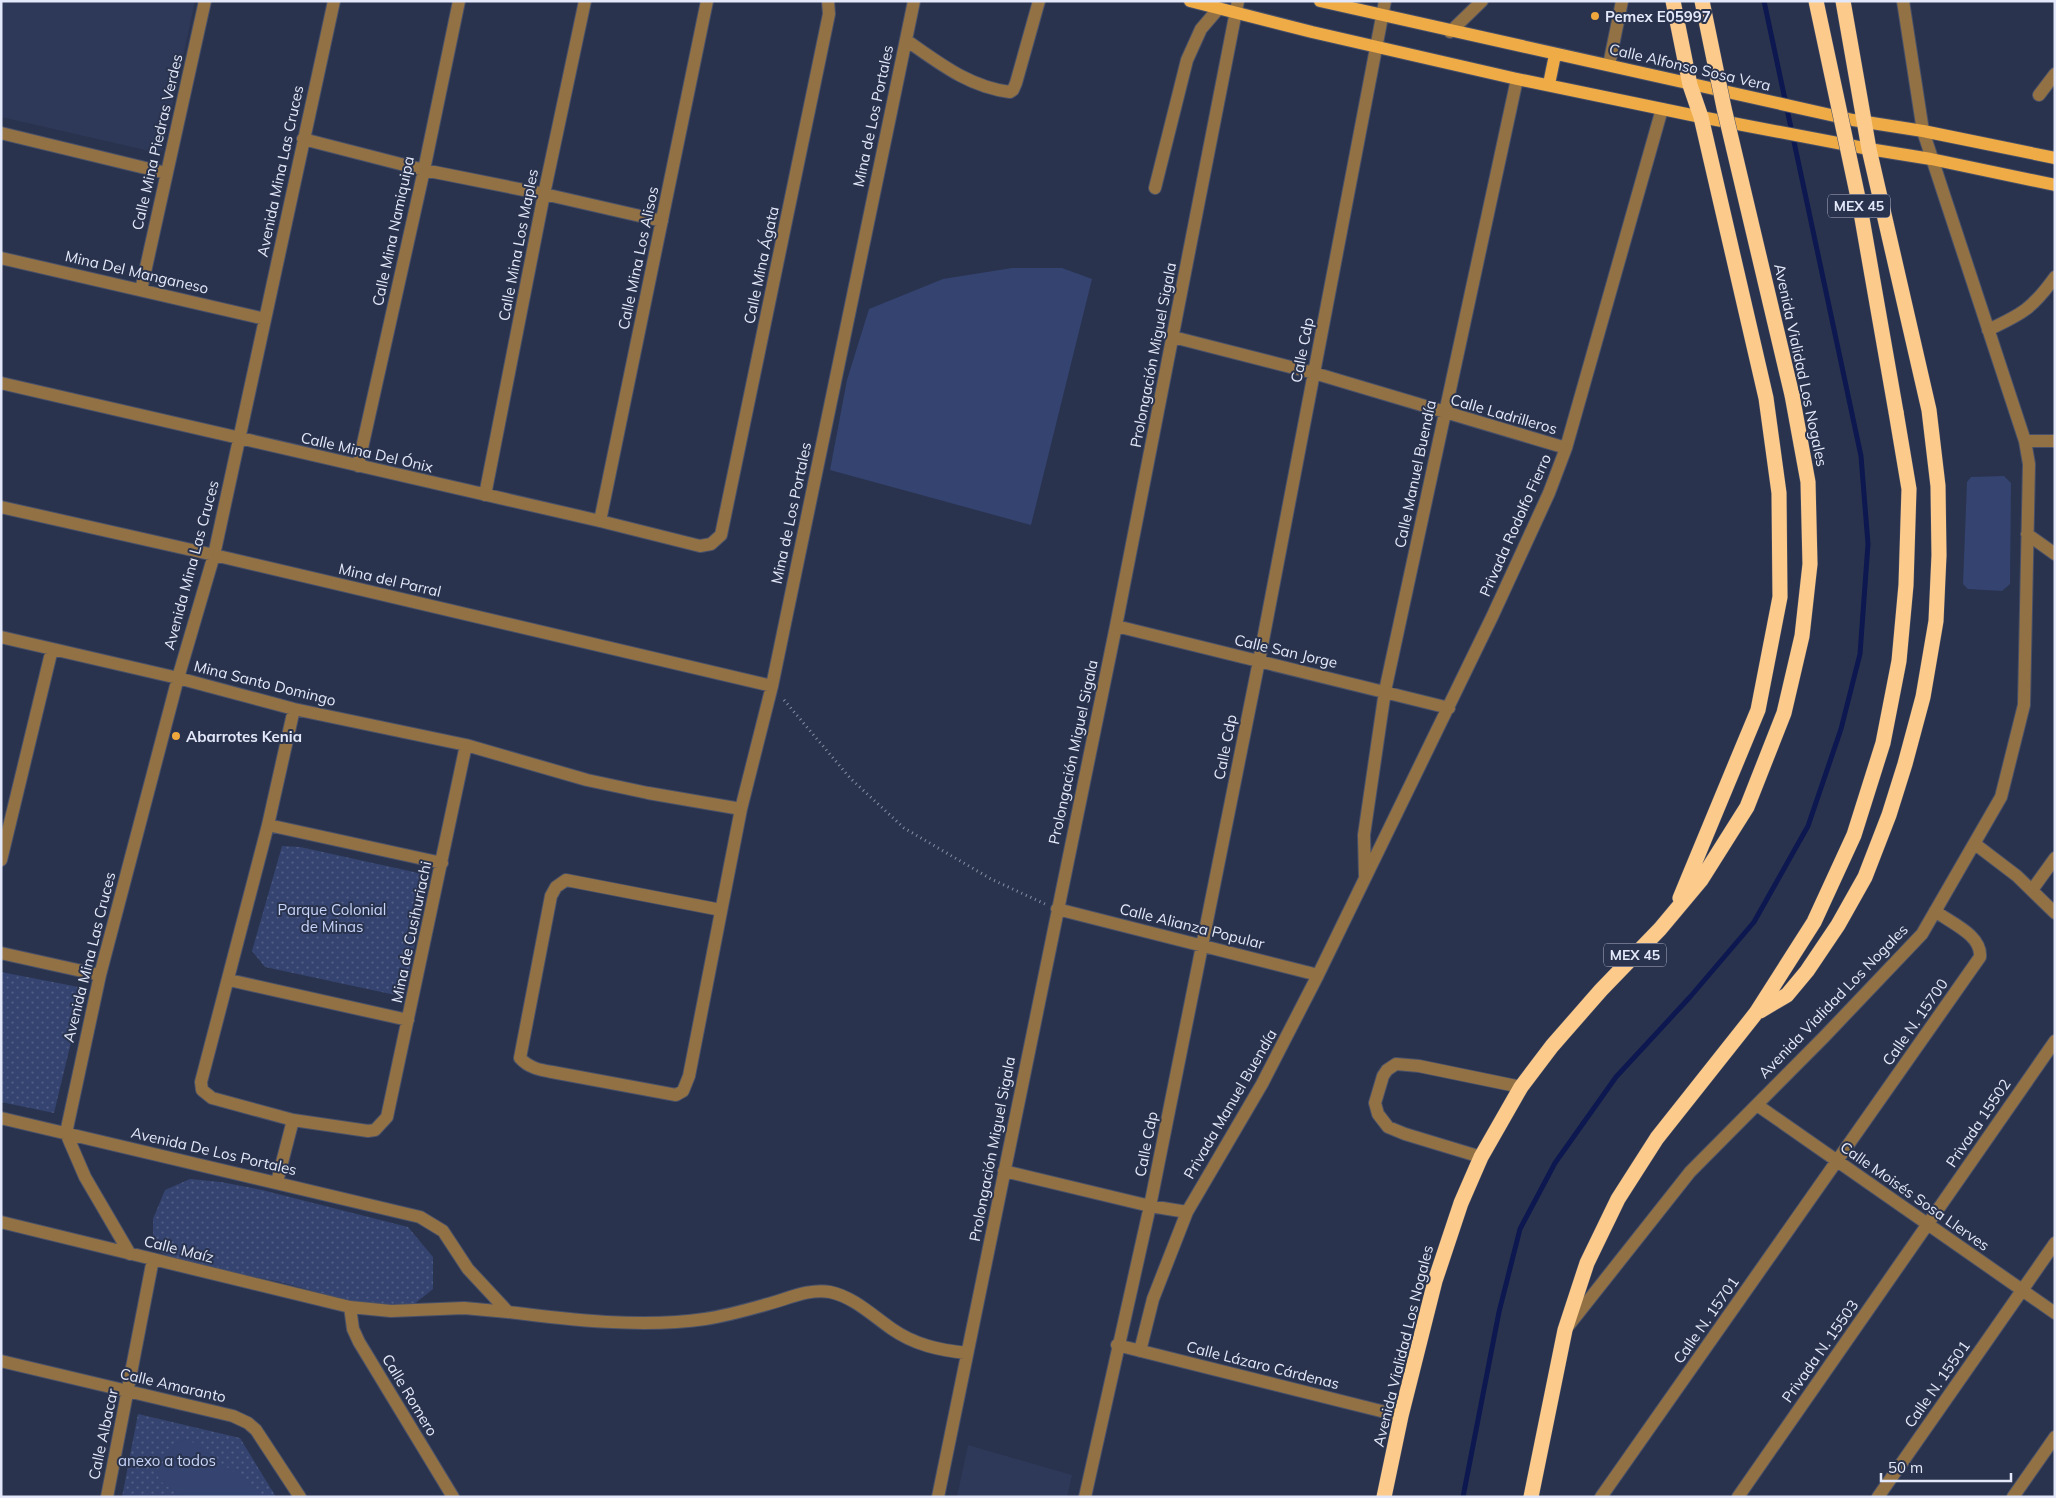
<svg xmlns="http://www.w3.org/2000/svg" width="2056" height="1498" font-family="Mulish,sans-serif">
<defs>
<pattern id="park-dots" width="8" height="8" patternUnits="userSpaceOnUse" patternTransform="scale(1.25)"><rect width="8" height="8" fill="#344370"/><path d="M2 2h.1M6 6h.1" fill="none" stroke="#515e85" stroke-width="1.8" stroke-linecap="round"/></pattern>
</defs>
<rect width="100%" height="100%" fill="#2a334d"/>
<path fill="#2e395a" d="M1 1H195L163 150 154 152 1 117Z
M968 1445 1072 1475 1067 1497H957Z"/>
<path fill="url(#park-dots)" d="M282 846 300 847 423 874 426 890 406 987 400 996 265 967 252 951Z
M1 972 84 988 54 1113 1 1102Z
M190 1179 221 1182 262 1190 408 1227 433 1257V1289L413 1305 373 1307 280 1282 209 1268 179 1260 153 1249V1219L165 1190Z
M138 1414 240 1438 276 1497H122Z"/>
<path fill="#344370" d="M1012 268H1062L1092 279 1031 525 830 470 847 380 869 309 943 279Z
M2004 476 2011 483 2010 584 2002 591 1968 589 1963 584 1967 482 1971 477Z
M188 1439 258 1490 259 1497H181L159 1480 157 1471 179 1441Z"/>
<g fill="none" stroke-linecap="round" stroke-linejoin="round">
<path stroke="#0d1850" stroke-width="5" d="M1463 1497 1499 1312 1520 1229 1555 1163 1616 1077 1690 997 1754 922 1808 826 1841 729 1860 654 1868 544 1861 456 1764 1"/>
<g stroke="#485069" stroke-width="14">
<path id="minor" d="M1450 32 1482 1
M906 40C939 63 969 87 1010 92L1013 90 1016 83 1039 1
M1609 65 1622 1
M2039 95 2055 74
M1 133 166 173
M303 139 424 170 544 194 662 221
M1155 188 1187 60 1201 29 1219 8
M1 258 265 319
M141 290 205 1
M1988 330C2022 314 2032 309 2055 277
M1173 337 1314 373 1566 448
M1 383 600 521 700 546 711 544 721 535 829 14 828 1
M2025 441H2055
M358 466 424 170 459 1
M485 495 544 194 585 1
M1 507 214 555 772 686
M600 521 707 1
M2027 534 2055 554
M1116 626 1449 708
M1 637 178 678 294 709 466 745 587 780 648 793 741 809 772 686 914 1
M294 709 268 825 201 1082 202 1090 212 1098 293 1120 368 1131 375 1130 387 1117 466 745
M268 825 442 863
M1975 844 2017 876 2055 913
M1 860 52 649
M1365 876 1364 835 1385 691 1517 79
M2032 890 2055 858
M1057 909 1318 975
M721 910 566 880 556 887 551 896 520 1058C529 1068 540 1070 552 1072L676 1095 683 1091 689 1076 741 809
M1 953 100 975
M229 980 408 1020
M1757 1105 2055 1313
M1 1118 420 1217 443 1231 468 1269 508 1312C570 1320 643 1328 705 1319 726 1316 747 1310 768 1304 787 1299 810 1288 830 1292 854 1297 873 1316 892 1329 915 1345 939 1350 967 1353
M1481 1157 1405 1134 1388 1127 1378 1114 1375 1103 1383 1076 1387 1070 1396 1064 1419 1066 1521 1087
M1004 1171 1150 1206 1187 1212
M277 1182 293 1120
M1 1222 350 1307 391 1311 464 1308 508 1312
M130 1254 85 1177 66 1133 100 975 178 678 214 555 334 1
M350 1307 353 1329 359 1342 453 1497
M1569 1325 1690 1172 1824 1037 1922 934 2001 797 2024 705 2029 464 2025 441 1923 131 1903 1
M1117 1345 1401 1416
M1140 1351 1153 1299 1187 1212 1262 1084 1318 975 1492 617 1549 493 1566 448 1662 109
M1 1361 233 1416 248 1423 256 1430 300 1497
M107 1497 153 1259
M938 1497 1116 626 1238 1
M1085 1497 1150 1206 1259 661 1385 1
M1601 1497 1980 957C1982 935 1951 923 1935 911
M1738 1497 2055 1041
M1878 1497 2055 1243
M2013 1497 2055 1437"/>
</g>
<g stroke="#485069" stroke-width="14">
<path id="major" d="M1190 1 1312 32 1517 79 1701 117 1869 149 1931 159 2055 185
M1320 1 1853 120 1923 131 2055 158
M1549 84 1555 55"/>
</g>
<g stroke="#485069" stroke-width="16">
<path id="highway" d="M1673 1 1690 85 1701 117 1766 398 1779 493 1780 597 1758 710 1680 898
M1760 1011 1787 995 1807 971 1838 925 1865 877 1889 815 1905 764 1923 697 1936 621 1939 555 1938 486 1929 410 1869 149 1843 1
M1384 1497 1401 1416 1435 1281 1461 1203 1481 1157 1521 1087 1552 1046 1601 990 1660 929 1701 880 1747 807 1784 713 1802 636 1810 564 1808 482 1792 395
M1531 1497 1565 1330 1587 1263 1618 1199 1657 1138 1756 1013 1814 922 1854 835 1883 743 1899 661 1906 585 1909 489 1896 412"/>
</g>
<path stroke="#878fa4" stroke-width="3" stroke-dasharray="1 4" stroke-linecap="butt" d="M784 700 850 778 904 828 991 879 1045 904"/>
<use href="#minor" stroke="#927145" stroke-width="12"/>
<use href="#major" stroke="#efab46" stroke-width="12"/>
<use href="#highway" stroke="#fcca8b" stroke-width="15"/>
<g stroke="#485069" stroke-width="16" stroke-linecap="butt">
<path id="highway-bridge" d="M1702 1 1724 108 1792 395
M1816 1 1860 207 1896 412"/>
</g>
<use href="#highway-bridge" stroke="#fcca8b" stroke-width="15"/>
</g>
<g fill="#eea73d" stroke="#2a334d" stroke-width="2">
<circle cx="1595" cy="16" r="5"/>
<circle cx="176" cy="736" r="5"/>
</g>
<g text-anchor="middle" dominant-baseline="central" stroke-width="4" stroke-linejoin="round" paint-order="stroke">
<g fill="#2a334d" stroke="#acb2c6" stroke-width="1">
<rect x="1828" y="194.5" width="62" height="23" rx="4"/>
<rect x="1604" y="943.5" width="62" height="23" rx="4"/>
</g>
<g font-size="14" font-weight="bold" fill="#e3e9fa">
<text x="1859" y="206">MEX 45</text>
<text x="1635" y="955">MEX 45</text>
</g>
<g font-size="15" font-weight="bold" fill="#e3e9fa" stroke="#2a334d" text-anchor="start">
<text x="1605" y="16">Pemex E05997</text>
<text x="186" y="736">Abarrotes Kenia</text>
</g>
<g font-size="15" fill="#e3e9fa" stroke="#2a334d">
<text transform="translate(1690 67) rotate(13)">Calle Alfonso Sosa Vera</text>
<text transform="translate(873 116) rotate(-78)">Mina de Los Portales</text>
<text transform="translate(157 142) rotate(-77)">Calle Mina Piedras Verdes</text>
<text transform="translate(280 171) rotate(-78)">Avenida Mina Las Cruces</text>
<text transform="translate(393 231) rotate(-78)">Calle Mina Namiquipa</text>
<text transform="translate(518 245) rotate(-79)">Calle Mina Los Maples</text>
<text transform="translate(638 258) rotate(-78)">Calle Mina Los Alisos</text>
<text transform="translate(761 265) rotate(-78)">Calle Mina Ágata</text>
<text transform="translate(137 272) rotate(13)">Mina Del Manganeso</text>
<text transform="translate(1302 350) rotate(-79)">Calle Cdp</text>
<text transform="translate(1153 355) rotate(-79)">Prolongación Miguel Sigala</text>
<text transform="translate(1801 365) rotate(78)">Avenida Vialidad Los Nogales</text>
<text transform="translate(1504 414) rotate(16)">Calle Ladrilleros</text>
<text transform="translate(367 452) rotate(13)">Calle Mina Del Ónix</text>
<text transform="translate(1415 474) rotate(-78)">Calle Manuel Buendía</text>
<text transform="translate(791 513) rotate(-78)">Mina de Los Portales</text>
<text transform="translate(1515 525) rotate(-66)">Privada Rodolfo Fierro</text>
<text transform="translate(191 565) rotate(-75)">Avenida Mina Las Cruces</text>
<text transform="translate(390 580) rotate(13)">Mina del Parral</text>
<text transform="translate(1286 651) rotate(13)">Calle San Jorge</text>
<text transform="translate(265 683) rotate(14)">Mina Santo Domingo</text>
<text transform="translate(1225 747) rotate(-79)">Calle Cdp</text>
<text transform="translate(1073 752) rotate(-78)">Prolongación Miguel Sigala</text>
<text transform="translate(1192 926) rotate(14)">Calle Alianza Popular</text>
<text transform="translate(411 932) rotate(-78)">Mina de Cusihuriachi</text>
<text transform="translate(89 957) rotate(-76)">Avenida Mina Las Cruces</text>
<text transform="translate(1833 1001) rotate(-46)">Avenida Vialidad Los Nogales</text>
<text transform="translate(1915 1022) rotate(-55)">Calle N. 15700</text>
<text transform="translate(1230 1104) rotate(-60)">Privada Manuel Buendía</text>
<text transform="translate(1978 1123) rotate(-56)">Privada 15502</text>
<text transform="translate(1146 1144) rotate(-79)">Calle Cdp</text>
<text transform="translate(992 1149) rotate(-79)">Prolongación Miguel Sigala</text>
<text transform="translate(214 1151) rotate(13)">Avenida De Los Portales</text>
<text transform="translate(1915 1196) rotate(35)">Calle Moisés Sosa Llerves</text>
<text transform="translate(179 1249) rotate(14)">Calle Maíz</text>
<text transform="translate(1706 1320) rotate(-55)">Calle N. 15701</text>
<text transform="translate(1403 1346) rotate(-76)">Avenida Vialidad Los Nogales</text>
<text transform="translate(1820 1351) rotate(-55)">Privada N. 15503</text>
<text transform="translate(1263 1365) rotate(14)">Calle Lázaro Cárdenas</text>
<text transform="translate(1937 1384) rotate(-55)">Calle N. 15501</text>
<text transform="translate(173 1385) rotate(13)">Calle Amaranto</text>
<text transform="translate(410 1395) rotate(59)">Calle Romero</text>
<text transform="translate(103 1434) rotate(-78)">Calle Albacar</text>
</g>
<g font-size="15" fill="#c6d4f9" stroke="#2a334d">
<text x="332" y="909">Parque Colonial<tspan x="332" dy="17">de Minas</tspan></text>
<text x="167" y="1460">anexo a todos</text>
</g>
</g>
<rect width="2056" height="1498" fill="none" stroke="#e3e9fa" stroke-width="5"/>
<path d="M1881 1473v8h130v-8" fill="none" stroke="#e3e9fa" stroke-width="2.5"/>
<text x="1888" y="1473" font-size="15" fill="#e3e9fa" stroke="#2a334d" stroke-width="4" paint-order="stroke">50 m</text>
</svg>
